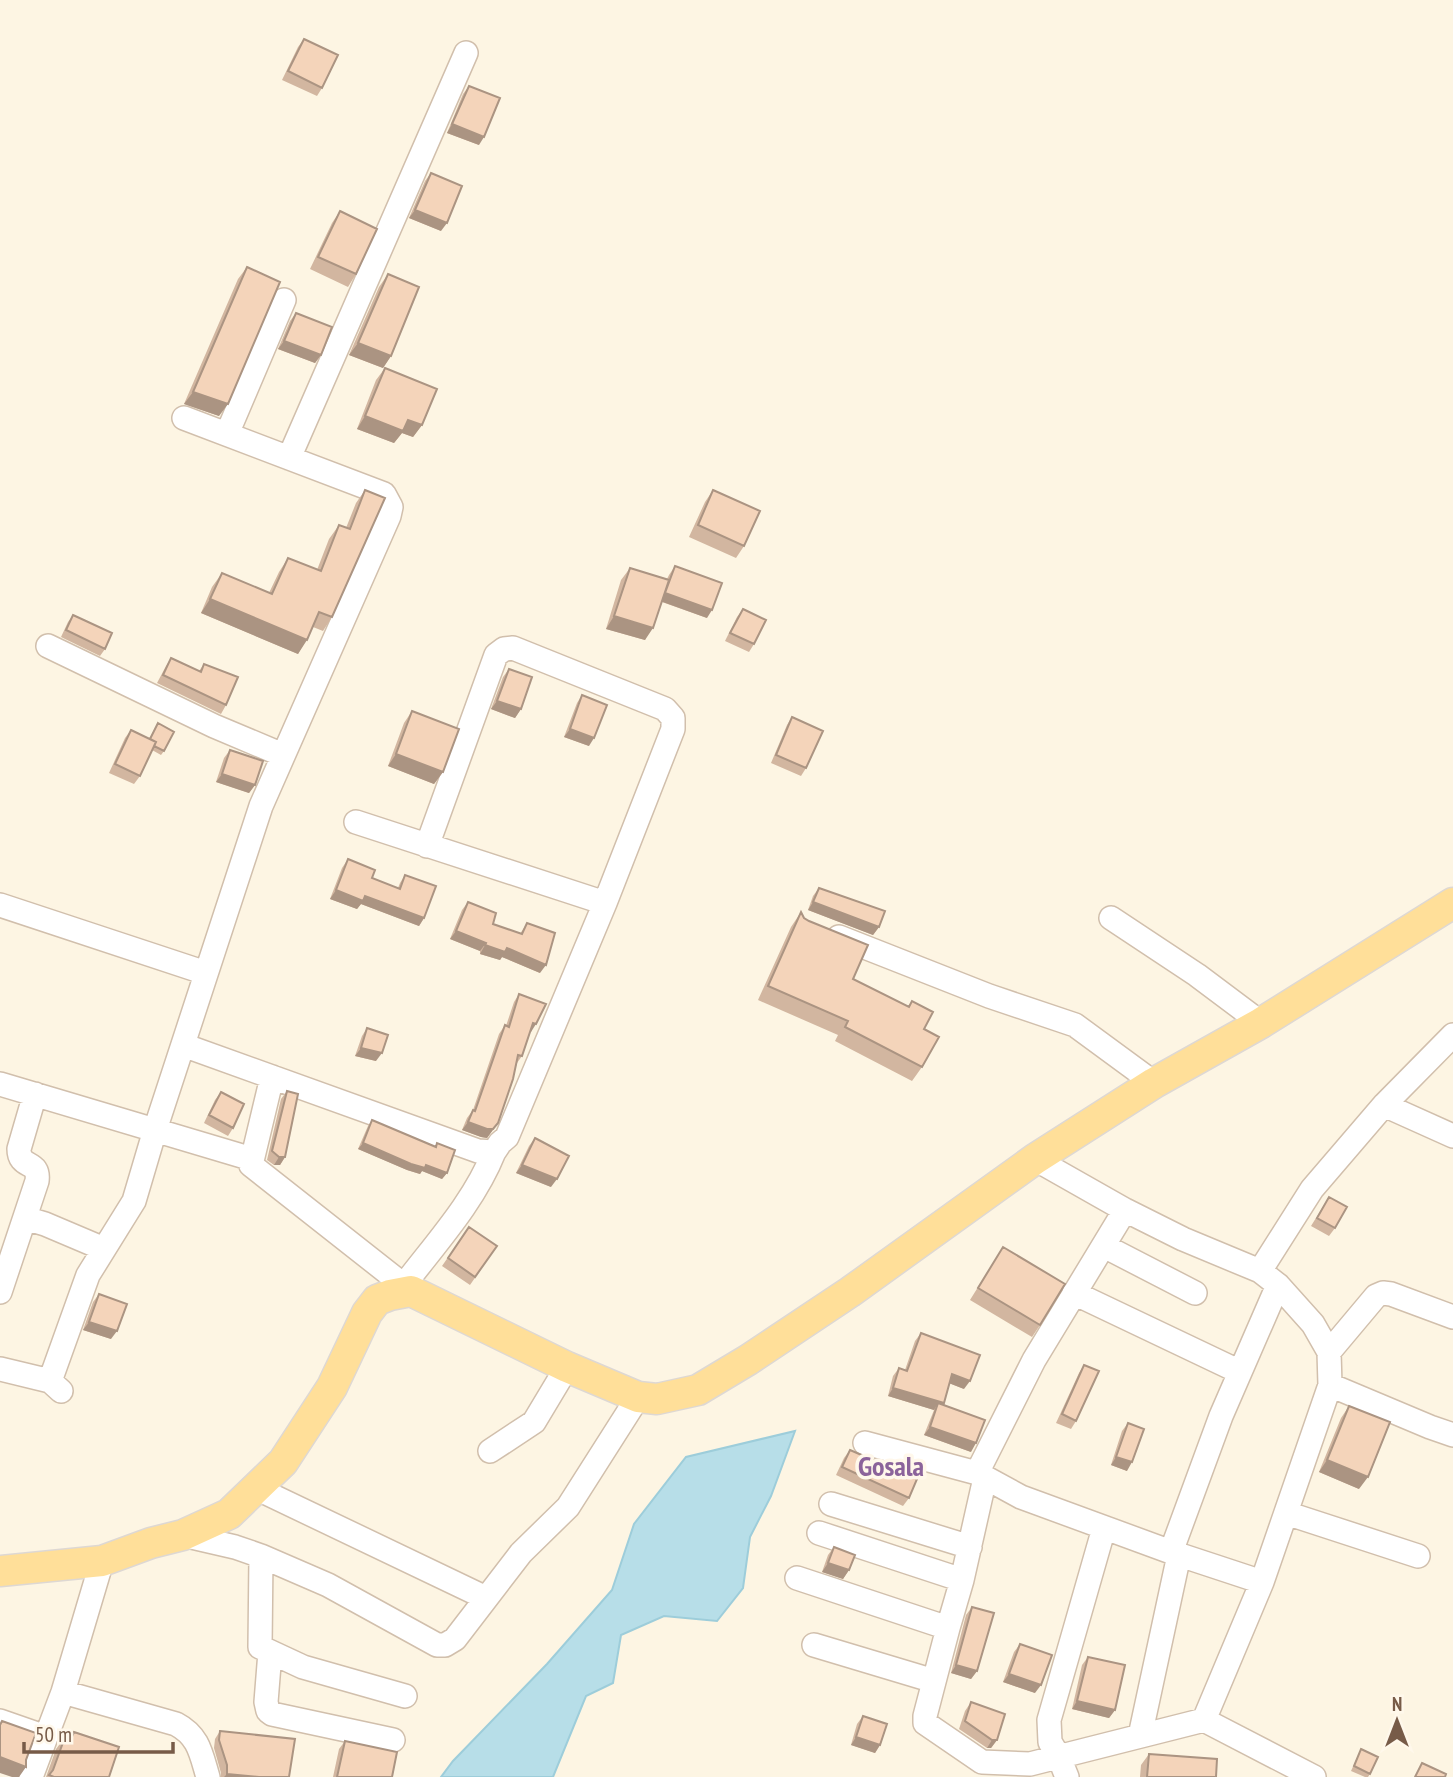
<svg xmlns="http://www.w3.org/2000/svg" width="1453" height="1777" font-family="'PT Sans Narrow',sans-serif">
<rect width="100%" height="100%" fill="#fdf5e3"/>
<path fill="#b7dee8" stroke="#9dcdda" stroke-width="2" d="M795 1431 771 1496 750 1537 743 1588 717 1621 664 1616 621 1635 613 1683 586 1696 553 1777H441L453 1761 547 1664 612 1590 634 1524 686 1457Z"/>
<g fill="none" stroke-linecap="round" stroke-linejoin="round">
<g stroke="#d1bfac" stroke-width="26">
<path id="minor" d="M227 434 284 300
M289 458 466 53
M48 646 214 726 283 755
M356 822 605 903
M0 905 206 973
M1111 918 1197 975 1261 1023
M839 937 989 996 1075 1025 1154 1083
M183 1045 478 1151 494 1152 500 1143 507 1137 605 903 673 729V718L665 709 513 648 504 649 496 655 427 846
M272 1077 251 1165 411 1291
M0 1084 252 1159
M1384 1105 1453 1136
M1035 1159 1125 1210 1183 1239 1260 1271 1278 1285 1313 1324 1329 1352 1330 1385 1262 1582 1204 1720 1314 1777
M25 1218 45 1224 104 1249
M1104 1246 1195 1293
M1260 1271 1312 1189 1384 1105 1453 1035
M404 1285C436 1243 474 1202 494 1152
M0 1292 37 1181C40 1159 19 1170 19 1149L35 1094
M1074 1293 1240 1372
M1329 1352 1376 1296 1383 1293 1391 1294 1453 1317
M0 1369 50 1381 61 1391
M50 1381 88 1275 134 1201 155 1130 261 806 389 516 391 507 384 494 184 418
M1330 1385 1430 1427 1453 1435
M865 1443 977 1473 1021 1497 1171 1552 1262 1582
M490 1451 534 1422 567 1367
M977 1473 1034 1360 1125 1210
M985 1478 962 1580 948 1628 925 1716V1723L982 1762 1030 1764 1204 1720
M256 1488 486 1598
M831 1504 970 1547
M1286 1513 1418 1556
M819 1533 962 1580
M183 1535 235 1547 261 1556 328 1585 437 1645H445L455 1639 521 1553 568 1507 638 1397
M1171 1552 1221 1416 1278 1285
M261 1556 260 1647 303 1667 405 1696
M797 1578 948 1628
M814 1645 934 1681
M270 1652 266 1702 268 1711 272 1714 393 1740
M63 1692 176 1724C199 1736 201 1754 208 1777
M0 1721 46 1737 63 1692 102 1561
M1140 1736 1179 1555
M31 1777 46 1737
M1067 1777 1059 1757 1050 1742 1049 1720 1104 1528"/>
</g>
<g stroke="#ded8d3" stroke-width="33">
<path id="major" d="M0 1571 102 1561 151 1543 183 1535 229 1514 283 1462 332 1387 367 1313 377 1300 390 1295 411 1291 567 1367 638 1397 657 1399 698 1390 748 1360 850 1292 1035 1159 1154 1083 1261 1023 1453 903"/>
</g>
<use href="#minor" stroke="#fff" stroke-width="23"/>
<use href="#major" stroke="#ffdf99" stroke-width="30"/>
</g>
<path fill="#d2b6a0" d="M304 39 322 88 317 96 282 80 298 47Z
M469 86 479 145 447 133 463 94Z
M431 173 441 231 409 218 425 181Z
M340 211 356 274 348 287 310 269 332 223Z
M247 267 219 416 184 404 238 279Z
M388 274 391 356 383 368 349 355 379 287Z
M296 313 321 355 315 363 278 349 290 321Z
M385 368 422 425 413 437 402 433 394 443 357 429 376 380Z
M365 490 332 617 323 631 313 627 298 654 201 613 212 587 222 573 269 593 279 572 288 558 317 570 329 539 339 525 346 528 356 503Z
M713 490 744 546 736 558 689 537 705 502Z
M675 566 707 618 662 602 645 640 606 629 621 580 630 568 667 579 669 575Z
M743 609 754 644 749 652 725 641 737 617Z
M73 615 105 649 100 656 61 637 68 622Z
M171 658 199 671 204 664 226 705 221 714 157 683 166 666Z
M509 669 521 709 515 718 491 709 503 677Z
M582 695 589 746 564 737 577 703Z
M412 711 443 772 434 784 388 766 404 723Z
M792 717 806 768 801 776 771 763 787 725Z
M158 723 164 751 161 755 152 750 140 776 134 784 109 773 125 738 131 730 149 739Z
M230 750 255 785 249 793 216 782 224 758Z
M348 859 372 878 398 888 400 883 405 875 424 918 419 926 361 904 357 909 330 899 342 868Z
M819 888 879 927 873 935 808 910 813 896Z
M468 902 493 924 520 934 527 923 540 973 502 957 500 960 480 954V951L450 939 462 910Z
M801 912 804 918 853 979 908 1006 912 1001 924 1029 922 1067 912 1081 835 1041 838 1035 758 1000 791 927Z
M519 994 531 1032H530L522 1056 517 1063 498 1123 487 1138 481 1137 462 1130 467 1118 473 1110 499 1034 505 1025 506 1026 514 1002Z
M367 1028 376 1061 355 1056 362 1036Z
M287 1091 285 1157 280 1165H274L267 1160 281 1099Z
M221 1092 233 1128 228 1136 204 1123 215 1100Z
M372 1120 435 1146 437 1143 447 1173 442 1179 422 1171 420 1174 407 1170 358 1149 368 1126Z
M535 1138 551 1187 516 1173 529 1146Z
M1329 1197 1335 1228 1329 1236 1311 1226Z
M469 1227 497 1246 470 1285 442 1266Z
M1003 1247 1040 1325 1032 1337 970 1300Z
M99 1294 111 1339 83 1330 93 1302Z
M921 1333 964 1389 949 1383 942 1405 971 1452 924 1435 934 1410 888 1396 893 1376 899 1368 905 1370 915 1341Z
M1084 1365 1076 1421 1071 1429 1056 1423 1079 1373Z
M1349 1406 1359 1489 1319 1472 1341 1418Z
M1128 1423 1127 1471 1111 1465 1122 1431Z
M850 1450 909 1498 903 1506 836 1475 844 1458Z
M834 1547 849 1570 843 1579 822 1572 828 1555Z
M972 1607 977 1671 971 1679 951 1673 966 1615Z
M1020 1644 1035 1693 1003 1682 1014 1652Z
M1088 1657 1115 1710 1109 1718 1072 1709 1082 1665Z
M971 1702 997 1740 991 1748H987L959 1729 965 1711Z
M863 1716 880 1745 875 1753 851 1745 857 1724Z
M220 1731 289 1777H221V1773L214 1748 215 1739Z
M74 1732 109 1777H46L56 1749 65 1737 69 1738Z
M345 1741 392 1777H333L339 1749Z
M1361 1749 1370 1774 1368 1777H1365L1351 1771Z
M1149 1754 1216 1777H1140L1141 1765Z"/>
<path fill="#ab9482" d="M452 124 484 137 479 145 447 133Z
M415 210 447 223 441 231 409 218Z
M284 341 321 355 315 363 278 349Z
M358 343 391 356 383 368 349 355Z
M193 392 228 404 219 416 184 404Z
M365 416 408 420 422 425 413 437 402 433 394 443 357 429Z
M665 593 712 610 707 618 660 601Z
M210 599 307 640 298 654 201 613Z
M614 616 653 628 645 640 606 629Z
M497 701 521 709 515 718 491 709Z
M570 729 594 738 589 746 564 737Z
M396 754 443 772 434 784 388 766Z
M222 774 255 785 249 793 216 782Z
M336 890 365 896 424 918 419 926 361 904 357 909 330 899Z
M813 902 879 927 873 935 808 910Z
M456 931 486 943 480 951 450 939Z
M485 945 507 948 546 965 540 973 502 957 500 960 480 954Z
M533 1023 536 1024 531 1032 527 1031Z
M361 1048 382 1053 376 1061 355 1056Z
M468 1122 498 1123 487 1138 481 1137 462 1130Z
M363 1143 426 1165 447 1173 442 1179 422 1171 420 1174 407 1170 358 1149Z
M279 1157H285L280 1165H274Z
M522 1165 557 1179 551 1187 516 1173Z
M89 1322 117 1331 111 1339 83 1330Z
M952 1374 970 1381 964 1389 946 1382Z
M893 1388 944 1403 938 1411V1403L934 1410 888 1396Z
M930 1427 976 1443 971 1452 924 1435Z
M1116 1457 1132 1462 1127 1471 1111 1465Z
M1327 1460 1368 1477 1359 1489 1319 1472Z
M828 1563 849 1570 843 1579 822 1572Z
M956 1665 977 1671 971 1679 951 1673Z
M1009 1674 1041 1685 1035 1693 1003 1682Z
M1077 1701 1115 1710 1109 1718 1072 1709Z
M856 1737 880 1745 875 1753 851 1745Z
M992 1740H997L991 1748H987Z
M0 1757 26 1767 19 1777H12L0 1773Z
M227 1774 259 1777H224Z"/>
<path fill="#f4d4ba" stroke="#ab9482" stroke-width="2" d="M304 39 338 55 322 88 288 71Z
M469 86 500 98 484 137 452 124Z
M431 173 462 186 447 223 415 210Z
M340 211 377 229 356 274 318 257Z
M247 267 280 282 228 404 193 392Z
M388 274 419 287 391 356 358 343Z
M296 313 332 327 321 355 284 341Z
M385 368 437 389 422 425 408 420 403 431 365 416Z
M365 490 385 498 332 617 319 612 307 640 210 599 222 573 272 594 288 558 321 571 339 525 350 529Z
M713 490 760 511 744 546 698 525Z
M675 566 722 583 712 610 665 593Z
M630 568 669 580 653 628 614 616Z
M743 609 766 620 754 644 730 633Z
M73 615 112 633 105 649 66 630Z
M171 658 201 672 204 664 238 677 226 705 163 675Z
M509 669 532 677 521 709 497 701Z
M582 695 607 705 594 738 570 729Z
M412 711 459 729 443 772 396 754Z
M792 717 823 731 806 768 776 755Z
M158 723 174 732 164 751 154 746 156 742 150 739Z
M131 730 156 742 140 776 115 764Z
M230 750 263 761 255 785 222 774Z
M348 859 375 870 372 878 400 889 405 875 436 886 424 918 365 896 363 901 336 890Z
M819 888 885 911 879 927 813 902Z
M468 902 496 913 493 924 522 934 527 923 555 933 546 965 507 948 505 952 485 945 486 943 456 931Z
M801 912 804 918 809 921 868 945 853 979 909 1007 912 1001 933 1012 924 1029 939 1037 922 1067 845 1027 848 1021 768 986Z
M519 994 546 1004 536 1024 533 1023 522 1056 518 1055 513 1079 498 1123 493 1129H487L468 1122 473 1110 475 1111 505 1025 509 1027Z
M367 1028 388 1035 382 1053 361 1048Z
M287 1091 298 1094 285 1157H279L272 1151Z
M221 1092 244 1104 233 1128 209 1115Z
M372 1120 436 1147 437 1143 455 1150 447 1173 426 1165 425 1168 411 1164 363 1143Z
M535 1138 569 1156 557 1179 522 1165Z
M1329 1197 1347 1207 1335 1228 1317 1218Z
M469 1227 497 1246 475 1277 448 1258Z
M1003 1247 1065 1284 1040 1325 978 1288Z
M99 1294 127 1304 117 1331 89 1322Z
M921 1333 980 1355 970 1381 952 1374 944 1403 893 1388 899 1368 907 1371Z
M1084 1365 1099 1371 1076 1421 1062 1414Z
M938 1403 985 1420 976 1443 930 1427Z
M1349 1406 1390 1422 1368 1477 1327 1460Z
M1128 1423 1144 1429 1132 1462 1116 1457Z
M850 1450 917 1479 909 1498 842 1467Z
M834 1547 855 1555 849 1570 828 1563Z
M972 1607 994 1613 977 1671 956 1665Z
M1020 1644 1052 1655 1041 1685 1009 1674Z
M1088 1657 1125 1665 1115 1710 1077 1701Z
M971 1702 1005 1714 997 1740H992L965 1721Z
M863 1716 887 1724 880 1745 856 1737Z
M2 1721 36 1733 26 1760V1767L0 1757V1725Z
M220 1731 295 1739 289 1777H259L227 1774V1765L219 1740Z
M74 1732 119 1747 109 1777H54L49 1775 53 1770 65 1737 71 1739Z
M345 1741 397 1752 392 1777H337Z
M1361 1749 1378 1757 1370 1774 1354 1766Z
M1149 1754 1217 1759 1216 1777H1147Z
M1422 1763 1446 1774 1445 1777H1415Z"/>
<g text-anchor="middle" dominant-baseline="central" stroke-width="7" stroke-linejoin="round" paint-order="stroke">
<g font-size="28" font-weight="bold" fill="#8b639b" stroke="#fff8eb">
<text x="891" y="1465">Gosala</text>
</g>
</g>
<g transform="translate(1397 1721)" stroke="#fff8eb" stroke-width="5" paint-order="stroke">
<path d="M0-5L12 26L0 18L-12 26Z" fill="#775b48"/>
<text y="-10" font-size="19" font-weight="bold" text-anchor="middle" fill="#775b48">N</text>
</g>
<path d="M24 1742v10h149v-10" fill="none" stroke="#775b48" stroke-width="3.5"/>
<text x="35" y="1742" font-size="21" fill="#775b48" stroke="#fff8eb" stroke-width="5" paint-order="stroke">50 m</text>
</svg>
